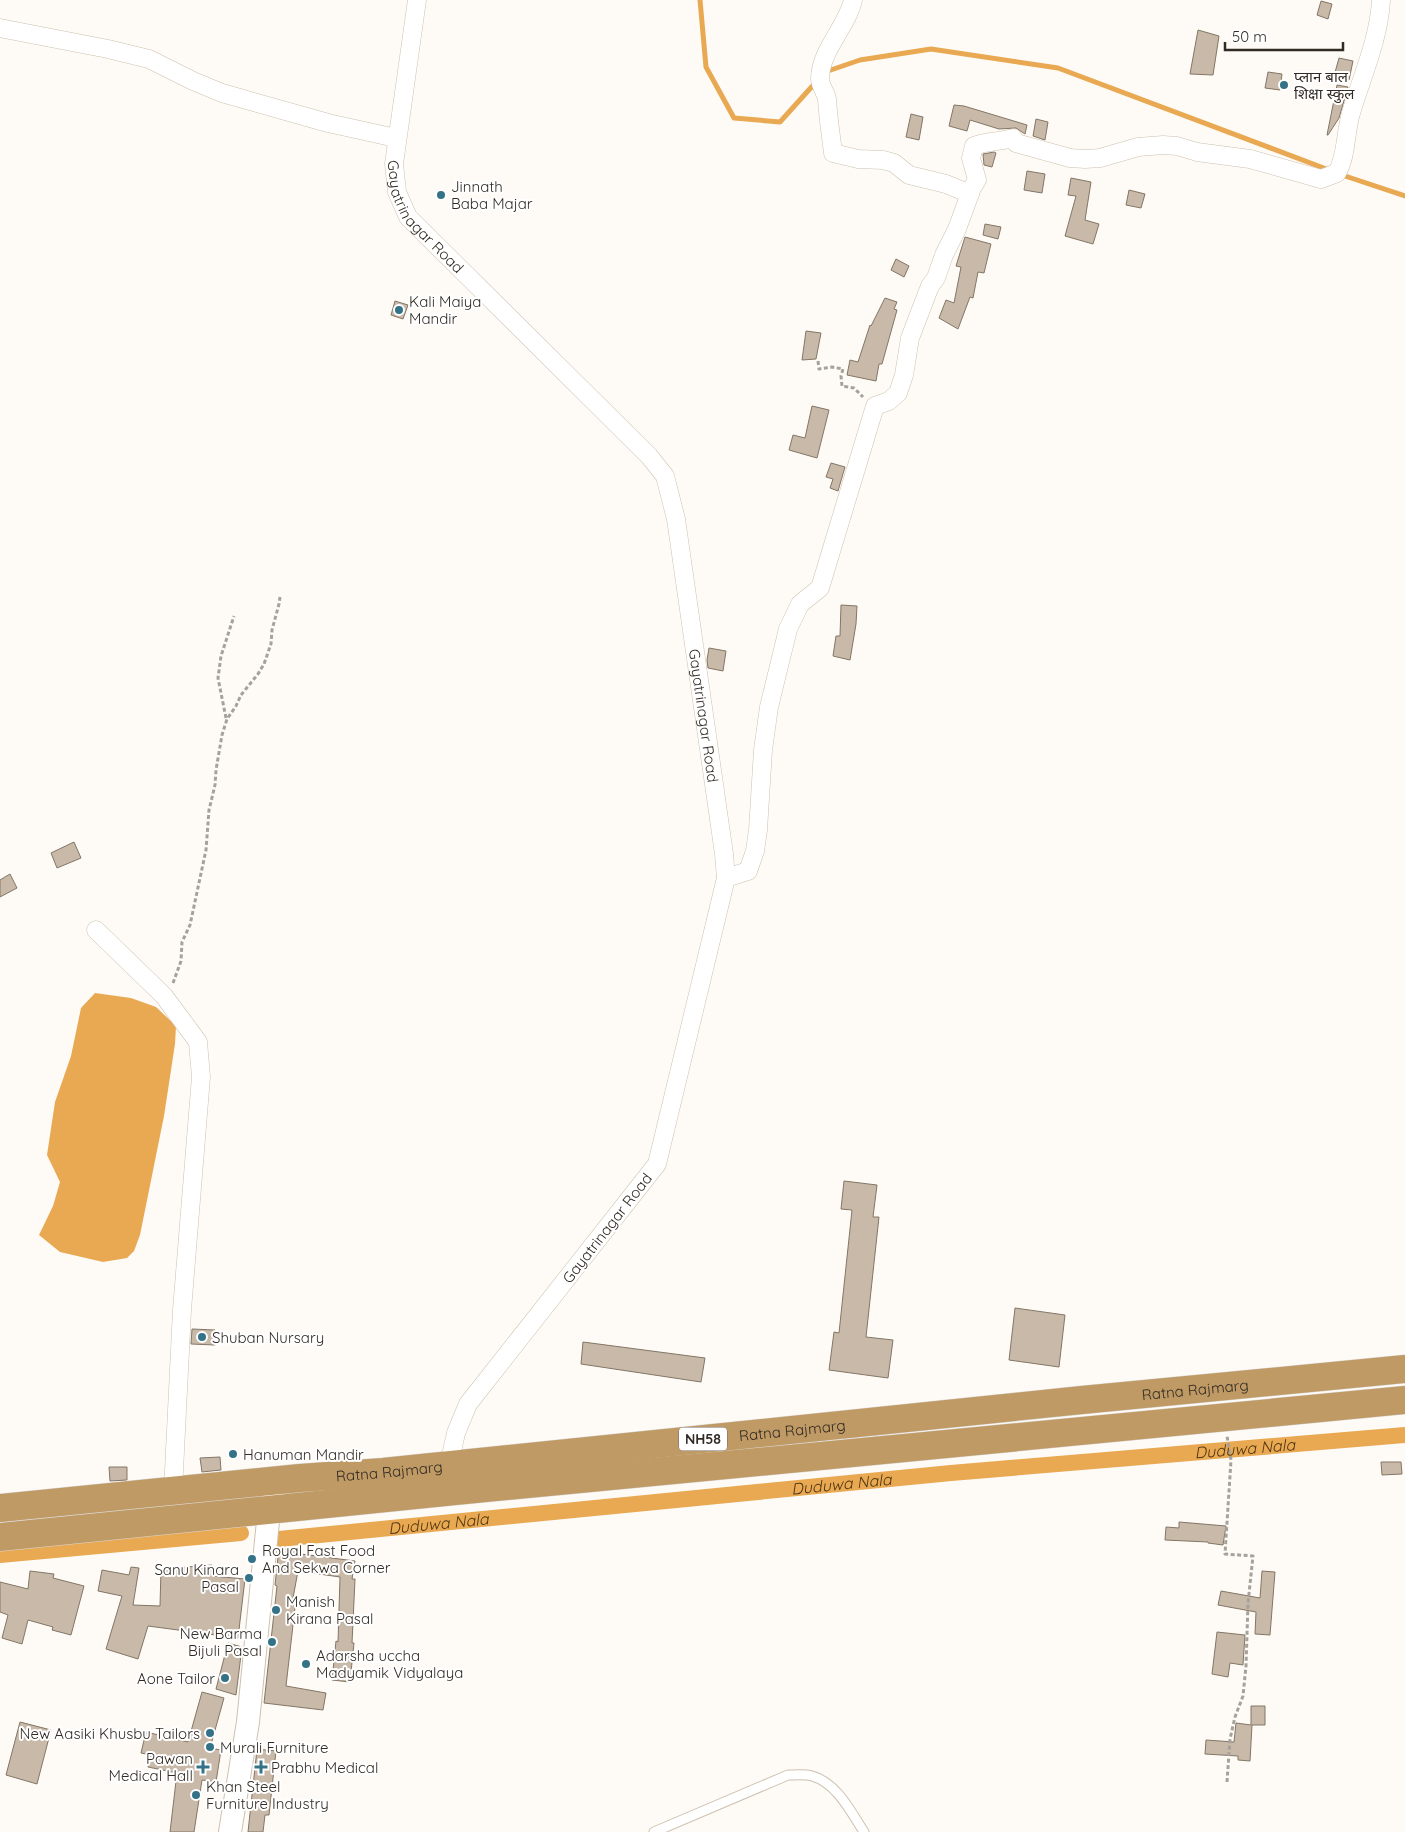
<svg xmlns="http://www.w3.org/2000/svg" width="1405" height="1832" font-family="Quicksand,'Noto Sans Devanagari',sans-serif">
<rect width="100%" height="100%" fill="#fefbf7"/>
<path fill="#e9a952" d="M95 993 131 998 156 1007 176 1026 175 1044 164 1116 140 1235 134 1251 127 1258 103 1262 60 1252 39 1235 53 1206 60 1182 47 1155 55 1102 71 1056 81 1008Z"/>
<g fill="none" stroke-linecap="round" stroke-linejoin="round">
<path stroke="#e9a952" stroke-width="5" d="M700 0 706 67 734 118 780 122 816 82
M825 72 860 60 931 49 1058 68 1329 170
M1339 174 1405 196"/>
<g stroke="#e9a952" stroke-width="16">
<path id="s1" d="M279 1539 951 1473 1405 1435"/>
<path d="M0 1555 241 1533"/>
</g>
</g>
<path fill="#c8b9a8" stroke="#837666" d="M1321 1 1332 4 1328 19 1317 15Z
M1198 30 1219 36 1213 75 1190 74Z
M1339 58 1353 61 1349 80 1334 76Z
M1268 72 1282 74 1280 90 1265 88Z
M1337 85 1348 87 1339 118 1328 135H1327Z
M954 105 964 106 1027 125 1025 134 1016 128 999 129 970 120 967 131 949 126Z
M911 114 923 117 919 140 906 137Z
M1036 119 1048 122 1045 140 1033 136Z
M994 152 996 153 992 167 984 165 983 154Z
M1027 171 1045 174 1042 193 1024 190Z
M1071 178 1091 182 1085 220 1099 224 1093 244 1065 236 1076 196 1068 195Z
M1129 190 1145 194 1141 208 1126 205Z
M985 224 1001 227 998 239 983 235Z
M965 237 991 244 984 273 978 272 973 298 970 297 958 329 939 318 946 300 954 303 961 267 956 266Z
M896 259 909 266 904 277 891 270Z
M885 298 897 302 894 309 897 310 882 364H879L876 381 847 375 850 360 858 362 870 325 871 326Z
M395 301 408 305 403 319 391 315Z
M806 331 821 333 816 359 802 360Z
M812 406 829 410 817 458 789 450 793 435 805 438Z
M831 463 845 467 838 491 830 488 833 479 826 477Z
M841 605 857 606 856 624 850 660 833 656 836 636H840Z
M709 648 726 651 723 671 708 668 707 660Z
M74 842 81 858 57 868 51 853Z
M10 874 17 888 0 897V880Z
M844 1181 877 1185 873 1217H879L866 1337 893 1340 888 1378 829 1370 834 1332 839 1333 852 1210 841 1209Z
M1015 1308 1065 1315 1059 1367 1009 1360Z
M192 1329 215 1330V1345L191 1344Z
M583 1342 705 1358 701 1382 581 1364Z
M220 1457 221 1470 202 1472 200 1458Z
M1381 1462H1401L1402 1474 1382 1475Z
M109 1467H127V1480L110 1481Z
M1179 1522 1226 1526 1223 1545 1208 1543V1542L1165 1540 1166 1527 1179 1528Z
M279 1548 302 1552 301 1554 355 1561 352 1579H355L352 1643H354L350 1682 332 1680 336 1641 338 1642 340 1577 298 1571 293 1598 296 1599 286 1686 326 1693 323 1710 264 1703 277 1586 275 1585Z
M212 1565V1576L245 1579 238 1638 148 1626 138 1659 106 1649 122 1596 98 1591 102 1570 129 1575 131 1567 139 1568 133 1605 160 1606 161 1569Z
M30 1571 54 1574 53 1578 84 1586 71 1635 52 1630 53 1627 28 1620 22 1644 2 1638 8 1615 0 1612V1582L28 1589Z
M1262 1571 1275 1572 1270 1635 1255 1634 1256 1612 1218 1605 1221 1591 1260 1598Z
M1217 1632 1245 1635 1243 1665 1230 1663 1228 1677 1212 1674Z
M228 1643 242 1647 236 1695 216 1689Z
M202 1692 224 1698 210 1748 221 1750 216 1782 202 1780 194 1832H170L177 1773 148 1767 151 1755 141 1753 146 1732 188 1742Z
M1251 1706H1265V1725H1252L1250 1761 1238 1760V1756L1205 1754 1206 1740 1234 1742 1236 1723 1251 1725Z
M20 1722 51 1730 37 1784 6 1775Z
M257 1749 276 1751 269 1815H265L263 1832H248Z"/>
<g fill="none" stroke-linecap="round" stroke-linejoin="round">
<g stroke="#cec0ae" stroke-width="11">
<path id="service" d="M654 1832 788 1775C795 1775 805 1774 812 1776 837 1783 851 1812 864 1832"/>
</g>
<g stroke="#cec0ae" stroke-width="19">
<g id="minor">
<path id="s2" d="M417 0 394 164 397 192 408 217 649 456 665 476 676 519 724 854 726 878 657 1164 468 1404 456 1433 449 1465"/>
<path d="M853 0C847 27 821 49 820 78 820 87 826 92 827 99 828 117 831 135 833 153L858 159 883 160 894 163 909 175 946 184 970 194"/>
<path d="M0 28 108 49 149 59 193 81 222 93 328 123 396 138"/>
<path d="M726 878 748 871 755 851 758 830 763 750 769 707 788 629 800 604 820 588 875 406 889 401 898 393 904 375 910 338 930 286 936 278 944 255 957 229 972 188 977 180 971 158 974 146C986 141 1000 142 1013 138L1016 143 1023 145 1070 158 1085 159 1100 158 1138 147 1163 145 1177 146 1197 152 1250 159 1321 179 1337 173C1347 155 1345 133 1351 113 1362 76 1379 39 1381 0"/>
<path d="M96 930 164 996 198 1042 201 1077 182 1310 173 1491"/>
</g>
</g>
<g stroke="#cec0ae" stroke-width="24">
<path id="tertiary" d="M230 1832 248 1722 269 1511 274 1495"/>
</g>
<g stroke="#dad9d8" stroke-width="29">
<g id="trunk">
<path id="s3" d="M0 1508 300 1478 383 1472 1082 1400 1405 1369"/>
<path d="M0 1537 455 1491 1405 1400"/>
</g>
</g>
<path stroke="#a5a19b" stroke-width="3" stroke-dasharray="4 2.5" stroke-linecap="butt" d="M818 361 819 369 832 367 843 369 841 376 842 386 854 388 863 397
M226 718 218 678 221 656 234 616
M173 983 181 961 182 942 190 925 206 850 209 810 215 785 216 770 222 735 227 719 236 706 241 695 258 674 264 664 271 644 272 630 279 604 280 597
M1227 1782 1230 1739 1235 1717 1243 1696 1246 1666 1248 1603 1253 1556 1225 1554 1231 1460 1227 1436"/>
<use href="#service" stroke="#fff" stroke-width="9"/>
<use href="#minor" stroke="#fff" stroke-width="18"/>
<use href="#tertiary" stroke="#fff" stroke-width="22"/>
<use href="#trunk" stroke="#c09a64" stroke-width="28"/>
</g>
<g fill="#337287" stroke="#fff" stroke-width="2">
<circle cx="1284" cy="85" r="5"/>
<circle cx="441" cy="195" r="5"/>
<circle cx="399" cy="310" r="5"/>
<circle cx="202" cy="1337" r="5"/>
<circle cx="233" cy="1454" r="5"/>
<circle cx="252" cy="1559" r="5"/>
<circle cx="249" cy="1578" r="5"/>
<circle cx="276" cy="1610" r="5"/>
<circle cx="272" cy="1642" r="5"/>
<circle cx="306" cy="1664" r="5"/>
<circle cx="225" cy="1678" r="5"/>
<circle cx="210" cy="1733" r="5"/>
<circle cx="210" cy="1747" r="5"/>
<path d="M200.5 1759.5h5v5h5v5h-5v5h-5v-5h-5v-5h5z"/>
<path d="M258.5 1759.5h5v5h5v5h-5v5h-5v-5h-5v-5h5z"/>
<circle cx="196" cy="1795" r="5"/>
</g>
<g text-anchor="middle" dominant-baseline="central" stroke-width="4" stroke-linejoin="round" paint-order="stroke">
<rect fill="#fff" stroke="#6f6b66" stroke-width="1" x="679" y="1427.5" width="48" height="23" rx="4"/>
<g font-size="14" font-weight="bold" fill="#312b24">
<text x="703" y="1439">NH58</text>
</g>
<g font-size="15" fill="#312b24" stroke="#fff" text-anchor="start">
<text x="1294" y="76">प्लान बाल<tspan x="1294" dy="17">शिक्षा स्कुल</tspan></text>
<text x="451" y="186">Jinnath<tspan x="451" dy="17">Baba Majar</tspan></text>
<text x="409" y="301">Kali Maiya<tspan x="409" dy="17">Mandir</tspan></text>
<text x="212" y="1337">Shuban Nursary</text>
<text x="243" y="1454">Hanuman Mandir</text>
<text x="262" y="1550">Royal Fast Food<tspan x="262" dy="17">And Sekwa Corner</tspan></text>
<text x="239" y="1569" text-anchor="end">Sanu Kinara<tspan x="239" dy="17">Pasal</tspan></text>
<text x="286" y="1601">Manish<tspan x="286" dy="17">Kirana Pasal</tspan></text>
<text x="262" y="1633" text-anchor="end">New Barma<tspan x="262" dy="17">Bijuli Pasal</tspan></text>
<text x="316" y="1655">Adarsha uccha<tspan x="316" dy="17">Madyamik Vidyalaya</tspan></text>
<text x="215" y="1678" text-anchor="end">Aone Tailor</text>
<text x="200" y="1733" text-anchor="end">New Aasiki Khusbu Tailors</text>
<text x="220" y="1747">Murali Furniture</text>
<text x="193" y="1758" text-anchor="end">Pawan<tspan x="193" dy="17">Medical Hall</tspan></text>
<text x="271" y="1767">Prabhu Medical</text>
<text x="206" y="1786">Khan Steel<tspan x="206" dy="17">Furniture Industry</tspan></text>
</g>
<g font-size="15" fill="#312b24" stroke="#fff">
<text stroke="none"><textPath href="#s2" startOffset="229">Gayatrinagar Road</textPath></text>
<text stroke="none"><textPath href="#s2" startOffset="829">Gayatrinagar Road</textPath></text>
<text transform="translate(607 1228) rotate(-52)">Gayatrinagar Road</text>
<text stroke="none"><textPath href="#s3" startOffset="1201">Ratna Rajmarg</textPath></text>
<text stroke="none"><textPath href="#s3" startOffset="796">Ratna Rajmarg</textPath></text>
<text stroke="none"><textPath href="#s3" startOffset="391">Ratna Rajmarg</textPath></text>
</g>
<g font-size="16" font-style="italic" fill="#4f3510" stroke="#fff">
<text stroke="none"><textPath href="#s1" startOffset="970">Duduwa Nala</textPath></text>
<text stroke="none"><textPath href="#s1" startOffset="565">Duduwa Nala</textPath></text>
<text stroke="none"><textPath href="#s1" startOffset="160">Duduwa Nala</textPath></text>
</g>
</g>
<path d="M1225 42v8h118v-8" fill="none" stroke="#312b24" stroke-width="2.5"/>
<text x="1232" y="42" font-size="15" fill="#312b24" stroke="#ffffff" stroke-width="4" paint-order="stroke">50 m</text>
</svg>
